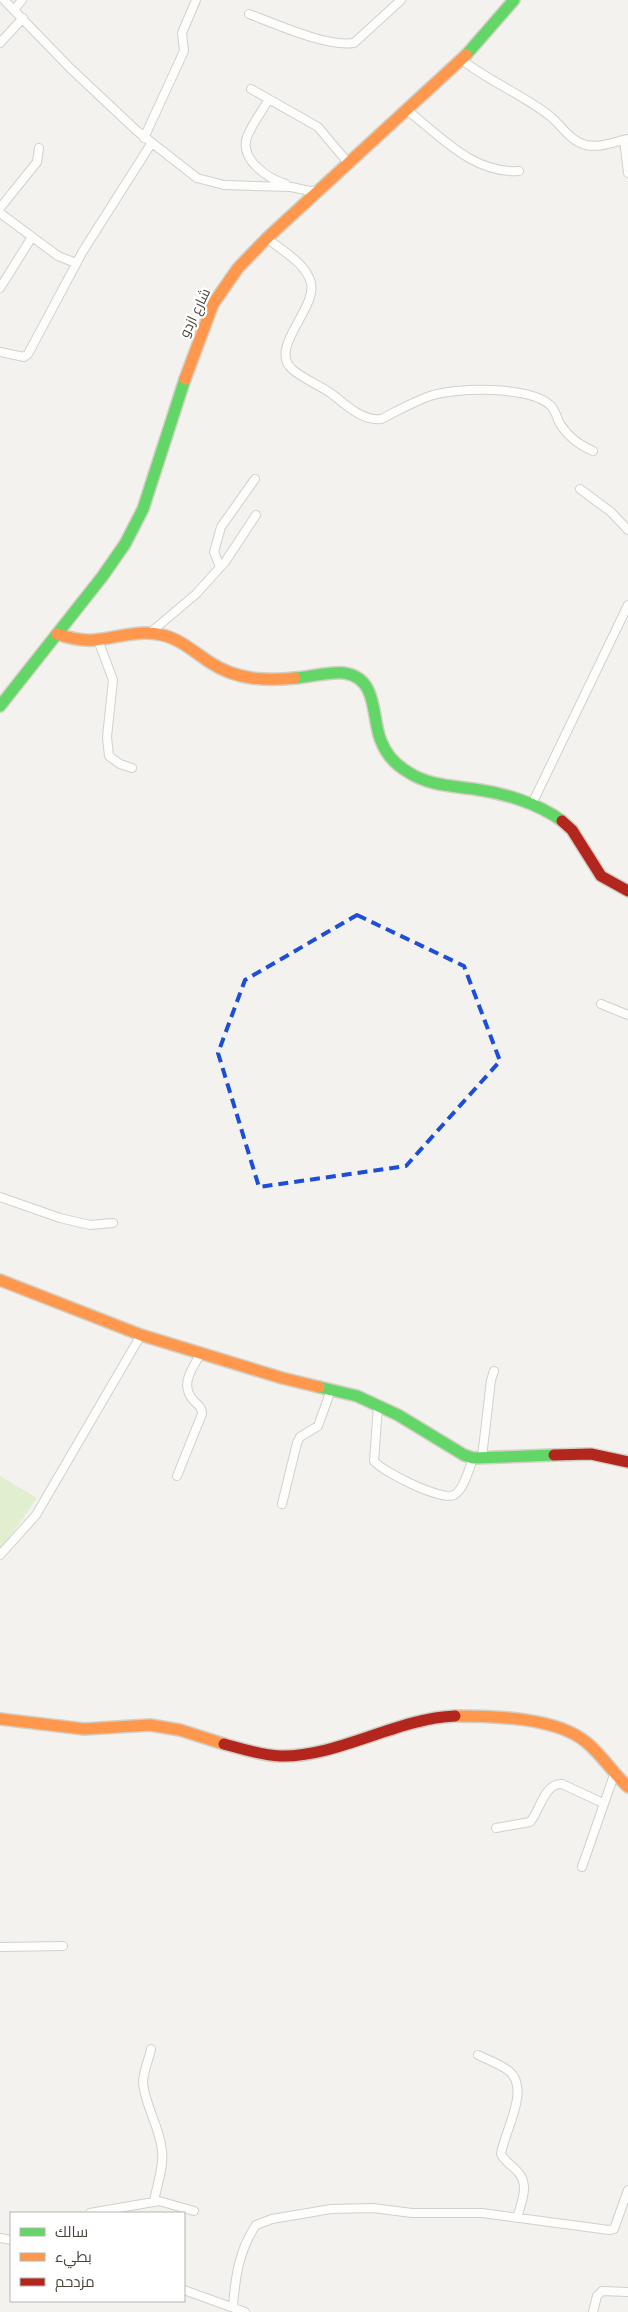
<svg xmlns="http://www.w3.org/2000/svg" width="628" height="2312" font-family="Figtree,Cairo,sans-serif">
<rect width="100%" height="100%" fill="#f4f2ee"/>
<path fill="#e1eecf" d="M0 1476 37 1498 17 1527 0 1548Z"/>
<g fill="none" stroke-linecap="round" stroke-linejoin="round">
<g stroke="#d2d0cb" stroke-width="10">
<path id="street" d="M4 0 70 68 137 131 197 178 224 185 291 187 310 191 320 190
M14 10 22 0
M249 14C276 24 326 47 354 43L401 0
M0 43 23 18
M462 60C490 82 522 94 550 116 562 126 571 142 586 145 601 148 614 142 628 139
M251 89 318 127 349 164
M269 99C262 111 252 124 247 137 239 160 269 179 286 184
M407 110C441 137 474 174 519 171
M144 138 184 51 182 33 196 0
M624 140 628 173
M0 208 37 162 39 148
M0 213 58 256 76 263
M267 238C282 251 306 263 311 283 317 309 267 349 293 370 304 379 319 385 332 394 346 405 362 421 381 419 397 411 413 402 430 396 455 387 530 386 550 405 554 408 557 417 559 422 567 436 579 445 593 451
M0 288 32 237
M0 352 24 357 28 354 83 251 151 144
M580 489 611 512 628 530
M220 567 214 552 221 527 255 479
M151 632 196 594 225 562 256 515
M98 640 113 680 107 737 109 756 120 764 132 768
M531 806 628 605
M601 1004 628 1015
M0 1197 60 1218 90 1225 113 1223
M378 1406 374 1461C383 1472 441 1501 454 1495 464 1490 469 1469 473 1458
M482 1457 491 1380 494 1371
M177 1476 202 1414C202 1407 198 1405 194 1401 179 1385 192 1369 201 1353
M282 1504 297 1443 300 1437 318 1426 331 1390
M0 1555 36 1515 141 1335
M496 1828 530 1822C540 1811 544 1783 562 1784L603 1803
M582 1867 614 1775
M0 1947 63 1946
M151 2049C149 2059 143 2072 143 2083 145 2106 160 2127 162 2151 164 2167 157 2185 154 2201
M478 2055C488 2060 500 2064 509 2071 531 2089 504 2132 501 2154 505 2162 512 2165 518 2172 530 2185 521 2203 517 2218
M90 2213 159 2201 194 2211
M0 2238 11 2240
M184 2290 245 2312
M233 2307C235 2278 239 2250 256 2225L272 2219 331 2209 373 2208 412 2213H482L609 2230 614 2229 628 2190
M593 2312 597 2296 602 2291 628 2292"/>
</g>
<g stroke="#d3cfc5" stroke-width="14">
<path id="fast" d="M466 55 514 0
M295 678C311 677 330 671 344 673 379 678 371 718 381 741 386 754 396 765 408 772 427 785 452 786 474 789 503 793 538 803 562 821
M0 706 102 577 125 544 143 509 185 379
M319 1387 357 1396 398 1415 464 1455 473 1458 554 1455"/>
</g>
<g stroke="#d3cfc5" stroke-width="14">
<path id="slow" d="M185 379 213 304 238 268 267 238 466 55
M57 634C69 638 81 641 94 640 117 638 140 629 162 635 181 639 195 653 211 663 237 680 266 681 295 678
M0 1280 141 1335 282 1378 319 1387
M455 1716C492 1716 556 1717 586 1742 602 1755 613 1773 628 1787
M0 1719 84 1729 150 1725 180 1730 224 1744"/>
</g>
<g stroke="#d3cfc5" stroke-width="14">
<path id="jam" d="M562 821 572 830 601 876 628 891
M554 1455 591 1454 628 1462
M224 1744C242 1749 260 1755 280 1756 336 1758 397 1718 455 1716"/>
</g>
<use href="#street" stroke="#fdfdfc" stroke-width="8"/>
<use href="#fast" stroke="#63d668" stroke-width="11"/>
<use href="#slow" stroke="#ff974d" stroke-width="11"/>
<use href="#jam" stroke="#b3261e" stroke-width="11"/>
</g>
<path fill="none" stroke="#1d4ed8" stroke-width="4" stroke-dasharray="10 6" stroke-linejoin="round" d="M357 915 464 966 500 1061 406 1166 259 1187 218 1053 245 980Z"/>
<g text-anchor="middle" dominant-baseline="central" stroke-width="4.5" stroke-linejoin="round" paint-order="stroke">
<g font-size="14" fill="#4b4439" stroke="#fff">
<text transform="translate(195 313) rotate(-64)">شارع ازدو</text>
</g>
</g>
<rect x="10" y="2212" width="175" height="90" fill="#ffffff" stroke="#b7b4b0"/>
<rect x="20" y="2228" width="25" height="8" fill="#63d668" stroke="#b7b4b0"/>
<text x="55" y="2237" font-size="15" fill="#4b4439">سالك</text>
<rect x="20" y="2253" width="25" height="8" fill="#ff974d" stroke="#b7b4b0"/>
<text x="55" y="2262" font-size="15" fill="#4b4439">بطيء</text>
<rect x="20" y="2278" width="25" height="8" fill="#b3261e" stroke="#b7b4b0"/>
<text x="55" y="2287" font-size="15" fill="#4b4439">مزدحم</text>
</svg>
